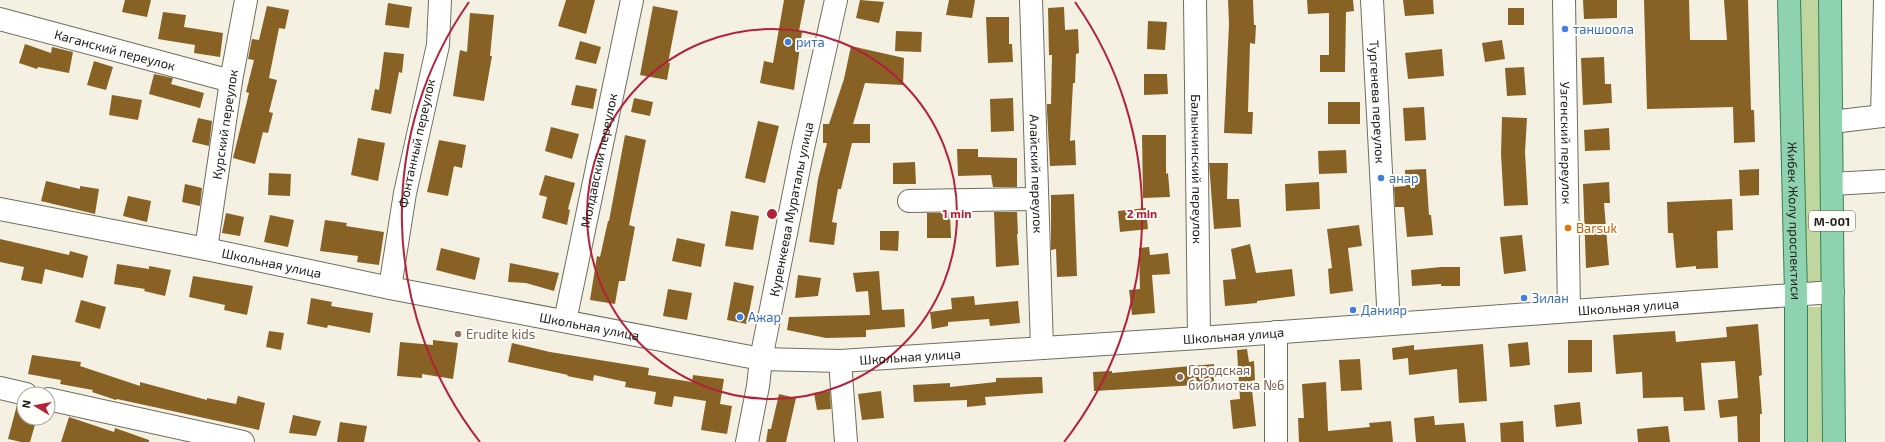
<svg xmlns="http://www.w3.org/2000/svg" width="1885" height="442" font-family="'Exo 2',sans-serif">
<rect width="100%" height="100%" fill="#f4f1e2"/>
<path fill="#c0d69f" d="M1799 0H1818L1823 283H1805Z
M1805 307H1821L1822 442H1805Z"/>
<path fill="#886225" d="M125 0H151L147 17 122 12Z
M566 0H595L586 34 558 26Z
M784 0H805L799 31 802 32 794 90 760 83 764 61 773 63Z
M860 0 884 2 879 23 856 18Z
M949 0H975L972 18 946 15Z
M1228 0H1253L1254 25H1256L1255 44 1250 43 1248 112H1253L1252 134 1224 133 1229 24Z
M1307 0H1353L1354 11 1346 12 1345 72H1320V55H1329V13L1308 14Z
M1403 0H1433L1434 14 1405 16Z
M1583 0H1617V18L1584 19Z
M1644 0H1689L1690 40H1727L1724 0H1748L1751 110H1754L1755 142 1734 143 1733 107 1647 109Z
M388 3 412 7 409 28 385 25Z
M267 6 289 10 285 29 279 28 269 78 277 80 269 112 273 113 268 133 263 132 255 164 233 158 249 93 246 92 254 60 248 59 252 39 259 40Z
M653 6 678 11 668 63H670L667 80 640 75Z
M1064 7 1065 30 1078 29 1079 53 1076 54 1075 83H1073L1070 141 1075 140 1076 165 1050 166 1047 111V104H1051L1052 55H1049L1048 8Z
M1508 8H1524V25H1508Z
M163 12 186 15 184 27 223 33 220 57 194 53 195 45 158 39Z
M470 13 494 15 490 56H492L484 101 453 96 460 50 467 52Z
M986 17H1009V44H1012L1013 62 988 63Z
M1148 21 1167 22 1165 50 1147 49Z
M896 31 922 32 921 52 895 51Z
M1502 40 1505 59 1485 62 1482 43Z
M580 41 601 47 596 64 575 59Z
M25 44 51 53 52 47 73 52 69 73 38 67 37 69 19 63Z
M851 46 904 58 903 85 865 83 853 124H870V143H852L841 189H838L832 222 837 223 834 245 809 242 818 179 827 143H823V124H829L844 79Z
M1442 49 1444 76 1408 79 1405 53Z
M384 52 404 54 402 73 399 72 391 114 371 110 375 89 379 90Z
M1604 57 1605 84H1611L1612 103 1583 105 1581 58Z
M94 61 113 67 106 90 87 85Z
M1524 67 1526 95 1507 96 1505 68Z
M154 74 173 78 171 84 204 93 200 108 149 94Z
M1144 74H1167L1168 94 1144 95Z
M576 85 597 89 593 109 571 105Z
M112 95 142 100 138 120 109 115Z
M634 98 653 102 650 116 631 112Z
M1013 98 1014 131 991 132 990 99Z
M1328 102H1360V124H1328Z
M1424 107 1426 140 1405 141 1403 108Z
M1502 117 1527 118 1525 152 1528 205 1504 206 1501 154Z
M198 118 212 121 209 146 192 142Z
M758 121 779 126 765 183 745 178Z
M551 127 579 134 572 159 545 151Z
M1609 128 1610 150 1585 151 1584 130Z
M625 135 646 140 629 225 635 227 625 281H619L615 304 590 300 597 256 600 257 608 221H609Z
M1142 135H1166V174L1168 173 1170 197 1143 198Z
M358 138 385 143 378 181 351 175Z
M439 140 466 145 462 168 454 166 448 196 427 192Z
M957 149H978V157L1017 158V187H993L991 175 958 176Z
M1346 150 1347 173 1319 174 1318 151Z
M915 162 916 184H893V163Z
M1209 163H1228L1227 199H1239L1241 227 1214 229Z
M1426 169 1429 215H1431L1433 235 1407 237 1404 207H1395L1394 187 1406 186 1405 170Z
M1759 169V195L1740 196 1739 170Z
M269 173 291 174 290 196 268 195Z
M545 175 575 183 568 209 570 210 567 225 542 218 547 197 539 195Z
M46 181 80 189V186L99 189 95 214 41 201Z
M1319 182 1320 209 1286 211 1285 184Z
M1609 182 1610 203H1604L1609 265 1586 268 1583 184Z
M185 184 202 188 200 206 182 202Z
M1074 194 1077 276 1057 277 1056 249 1051 250V195Z
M128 196 151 201 147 222 123 216Z
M1732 199 1733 230 1717 231 1718 268 1696 269V266L1676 268 1673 233H1668L1667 202Z
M1146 208 1148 229 1120 232 1118 211Z
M731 211 759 216 753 250 725 246Z
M994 212H1017L1018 234H1017L1019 265 996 267Z
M226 213 244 217 240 236 222 233Z
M927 213H950L951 238H927Z
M270 215 294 220 288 247 264 242Z
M325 220 347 223 346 226 384 232 379 265 357 262 358 256 320 251Z
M1359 225 1362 246 1348 248 1353 291 1330 294 1328 269 1332 268 1327 229Z
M880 231H899L898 251 880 250Z
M1522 235 1526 271 1504 274 1500 237Z
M677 238 705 244 701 267 672 261Z
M0 239 69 255 70 251 88 256 83 278 45 269 42 284 21 280 24 267 0 262Z
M1250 244 1256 273 1292 269 1295 296 1257 301V303L1225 306 1223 280 1236 279 1231 249Z
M1149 247 1150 255 1168 253 1170 274 1152 275 1155 313 1132 315 1129 290 1140 289 1139 248Z
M441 248 480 258 475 280 436 270Z
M510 263 559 273 554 291 526 283 508 282Z
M117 264 149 269V266L171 270 165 296 144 291 145 289 114 284Z
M1441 267H1460V286H1441V284L1412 286 1411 270Z
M879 271 882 310 904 309 905 327 866 330V337L826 338 787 330 789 317 870 315 868 291 856 292 853 273Z
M798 275 821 278 818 296 795 298Z
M193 276 253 286 247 315 224 310 225 305 189 297Z
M734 282 754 286 747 324 727 320Z
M668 289 692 293 687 320 663 316Z
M974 296 975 305 1018 301 1020 323 990 326 989 319 948 322V326L932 329 930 312 952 309 951 298Z
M311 298 332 302 331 306 373 313 370 333 328 325 327 328 307 324Z
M81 300 106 307 100 329 75 322Z
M1758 324 1762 375 1759 376 1762 414H1760V442H1738L1737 416 1720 418 1718 400 1738 398 1735 361 1701 363 1705 410 1684 411 1683 397 1643 398 1642 372 1616 374 1613 335 1675 331 1676 342 1727 337 1726 327Z
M269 331 284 333 281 350 266 347Z
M433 340 458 343 453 379 422 374V378L397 376 400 342 433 345Z
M1568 340H1592V372L1568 373Z
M1528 342 1530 365 1510 367 1508 344Z
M512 343 550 352 649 368 648 375 692 382 693 375 724 379 720 404 732 406 727 434 701 430 706 401 674 396 672 407 654 404 656 392 625 387 626 382 594 375 593 381 567 376 568 375 508 362Z
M1483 344 1487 401 1459 403 1457 369 1409 375 1408 358 1393 360 1392 348 1414 345V350Z
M1247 349 1249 362 1254 361 1255 380 1251 381 1256 426 1233 429 1230 400 1240 399 1237 350Z
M32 355 81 362 80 366 140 386V382L207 400V398L236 404 238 396 265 403 259 430 117 399 116 400 92 392 93 390 60 384 61 380 28 374Z
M1360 359 1362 390 1341 391 1339 360Z
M1214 364V384L1094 391 1093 372 1112 371V373Z
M1042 377 1043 393 985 397 986 405 967 407V400L914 402 913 385 950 383V387L996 382V378Z
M1326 382 1328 431 1370 427 1369 423 1391 421 1393 442H1299L1298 418H1304L1302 384Z
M830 391 831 409 817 410 814 393Z
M881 391 884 418 862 420 858 394Z
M779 394 796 398 786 442H766L768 429H771Z
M1580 402 1582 424 1556 427 1554 405Z
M17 405 24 406V418H37L30 442H21L8 439Z
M293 415 321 421 316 436 289 433Z
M1434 416 1435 425 1464 423 1466 442H1416L1414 418Z
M69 417 114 432 115 428 149 440V442H61Z
M1523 421 1524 442H1501L1500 423Z
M340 422 367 426 364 442H337Z
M1668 426 1670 442H1638L1637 429Z"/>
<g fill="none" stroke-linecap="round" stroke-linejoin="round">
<g stroke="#706d60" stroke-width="24">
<g id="minor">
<path id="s1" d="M1031 0 1042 348"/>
<path id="s2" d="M1195 0 1199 338"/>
<path id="s3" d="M1372 0 1389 324"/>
<path id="s4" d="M1564 0 1569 311"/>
<path id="s5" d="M0 19 231 81"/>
<path d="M1832 122 1882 116 1885 0"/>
<path d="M1832 184 1885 181"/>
<path d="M909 201 1037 199"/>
<path id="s6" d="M0 209 206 249 390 288 761 359 840 361 1199 338 1833 292"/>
<path id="s7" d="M206 249 231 81 246 0"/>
<path id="s8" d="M390 288 405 193 438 45 440 0"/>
<path id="s9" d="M565 321 632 0"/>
<path d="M1276 332V442"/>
<path d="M840 361 846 442"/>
<path d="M0 388 26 394"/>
<path d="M48 399 243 442"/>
<path id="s10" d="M747 442 758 386 761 359 803 148 836 0"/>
</g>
</g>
<g stroke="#388058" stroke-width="24">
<g id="major">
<path id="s11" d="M1789 0 1796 294V442"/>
<path d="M1830 0 1834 442"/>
</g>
</g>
<use href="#minor" stroke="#fff" stroke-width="22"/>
<use href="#major" stroke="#8fd2af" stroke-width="22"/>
</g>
<g fill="none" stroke="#b3213a" stroke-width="2">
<circle cx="772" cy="214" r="185"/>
<path d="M480 442A370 370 0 0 1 469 2M1075 2A370 370 0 0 1 1064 442"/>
</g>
<g fill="#3f7fe0" stroke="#fffef8" stroke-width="1.5">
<circle cx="1565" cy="29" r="4"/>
<circle cx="788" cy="42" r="4"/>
<circle cx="1381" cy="178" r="4"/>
<circle cx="1524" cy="298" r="4"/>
<circle cx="1353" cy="310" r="4"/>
<circle cx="740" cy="317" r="4"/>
</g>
<circle fill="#e8710a" stroke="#fffef8" stroke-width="1.5" cx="1568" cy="228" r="4"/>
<g fill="#8d6e63" stroke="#fffef8" stroke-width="1.5">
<circle cx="458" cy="334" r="4"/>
<circle cx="1180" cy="377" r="4"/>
</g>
<g text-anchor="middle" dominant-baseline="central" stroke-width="4" stroke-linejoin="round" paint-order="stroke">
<rect fill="#fffef8" stroke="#64635d" stroke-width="1" x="1809" y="211" width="46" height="20" rx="3"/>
<g font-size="12" font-weight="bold" fill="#21201b">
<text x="1832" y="221">М-001</text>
</g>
<g font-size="13" fill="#366cbe" stroke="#fffef8" text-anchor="start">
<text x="1573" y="29">таншоола</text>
<text x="796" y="42">рита</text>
<text x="1389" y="178">анар</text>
<text x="1532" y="298">Зилан</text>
<text x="1361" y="310">Данияр</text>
<text x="748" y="317">Ажар</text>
</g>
<g font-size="13" fill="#21201b" stroke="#fffef8">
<text stroke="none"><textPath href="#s5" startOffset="119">Каганский переулок</textPath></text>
<text stroke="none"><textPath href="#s3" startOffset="102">Тургенева переулок</textPath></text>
<text stroke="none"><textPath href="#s7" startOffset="126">Курский переулок</textPath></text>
<text stroke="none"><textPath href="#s4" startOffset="143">Узгенский переулок</textPath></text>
<text stroke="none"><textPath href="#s8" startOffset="147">Фонтанный переулок</textPath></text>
<text stroke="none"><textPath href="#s9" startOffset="164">Молдавский переулок</textPath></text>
<text stroke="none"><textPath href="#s2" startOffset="169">Балыкчинский переулок</textPath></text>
<text stroke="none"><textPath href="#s1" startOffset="174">Алайский переулок</textPath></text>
<text stroke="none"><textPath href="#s10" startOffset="237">Куренкеева Мураталы улица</textPath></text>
<text stroke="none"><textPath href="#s11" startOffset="221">Жибек Жолу проспектиси</textPath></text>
<text stroke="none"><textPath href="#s6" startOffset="277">Школьная улица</textPath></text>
<text stroke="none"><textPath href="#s6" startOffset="1645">Школьная улица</textPath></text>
<text stroke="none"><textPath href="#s6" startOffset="601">Школьная улица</textPath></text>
<text stroke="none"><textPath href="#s6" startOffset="1249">Школьная улица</textPath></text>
<text stroke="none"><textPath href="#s6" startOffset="925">Школьная улица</textPath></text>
</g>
<g font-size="13" fill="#c56008" stroke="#fffef8" text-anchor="start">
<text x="1576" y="228">Barsuk</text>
</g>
<g font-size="13" fill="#785e54" stroke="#fffef8" text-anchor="start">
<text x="466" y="334">Erudite kids</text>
<text x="1188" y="370">Городская<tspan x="1188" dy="15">библиотека №6</tspan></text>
</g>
</g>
<circle cx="772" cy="214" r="6" fill="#b3213a" stroke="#fffef8" stroke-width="2"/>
<g font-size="12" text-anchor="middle" font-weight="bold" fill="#b3213a" stroke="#fffef8" stroke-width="4" stroke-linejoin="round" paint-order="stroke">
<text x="957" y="218">1 min</text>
<text x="1142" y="218">2 min</text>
</g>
<g transform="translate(36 406) rotate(280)"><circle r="19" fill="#fffef8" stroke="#a6a5a0"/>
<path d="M0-3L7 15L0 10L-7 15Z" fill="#b3213a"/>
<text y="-6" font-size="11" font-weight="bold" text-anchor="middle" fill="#21201b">N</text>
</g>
</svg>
